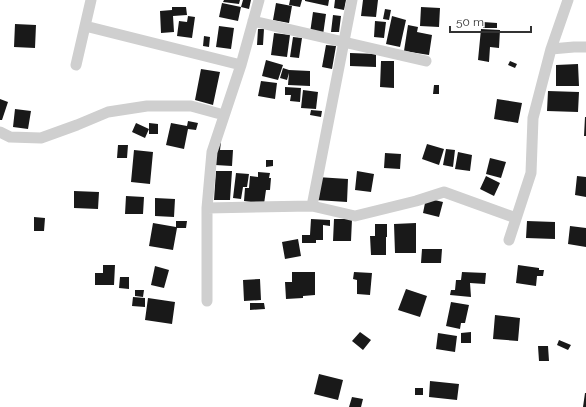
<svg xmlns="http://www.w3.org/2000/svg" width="586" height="407" font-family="Raleway,sans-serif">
<rect width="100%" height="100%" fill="#fff"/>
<path fill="#191919" d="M224 0H240L239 4 223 2Z
M243 0H251L249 9 241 7Z
M290 0H302L300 7 289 5Z
M305 0H329L328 6 305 1Z
M335 0H346L344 10 334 8Z
M363 0H378L376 17 361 16Z
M222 3 241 7 238 21 219 17Z
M276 3 292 6 289 23 273 20Z
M172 7H186L187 15 173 16 174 32 161 33 160 11 172 10Z
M421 7 440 8 439 27 420 26Z
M385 9 391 10 389 20 383 19Z
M313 12 326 14 323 35 310 33Z
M333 15 341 16 339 32H331Z
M188 16 195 17 192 38 177 36 179 21 187 22Z
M392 16 406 20 400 47 386 44Z
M375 21 386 22 384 38 374 37Z
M483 22 497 23V28H483Z
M15 24 36 25 35 48 14 47Z
M408 25 418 27 417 32 432 35 429 55 404 51Z
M219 26 234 28 231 49 216 47Z
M258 29H264L263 45H257Z
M481 29 500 30 499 48 490 47 489 62 478 60Z
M274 33 290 35 287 57 271 55Z
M204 36 210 37 209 47 203 46Z
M293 37 302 38 299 58 290 57Z
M326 45 336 46 332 69 322 67Z
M350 53 376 54V67L350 66Z
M266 60 283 65 278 80 262 76Z
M381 61H394V88L380 87Z
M510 61 517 64 515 68 508 65Z
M578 64 579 86H556V65Z
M283 68 289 70 310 71V86L288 85 289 73 287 80 280 78Z
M201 69 220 72 213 105 195 100Z
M261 81 277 83 275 99 258 96Z
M434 85H439V94H433Z
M285 87 301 88 300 102 290 101 291 95H285Z
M303 90 318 92 316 109 301 108Z
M548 91 579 92 578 112 547 111Z
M0 99 8 102 2 120H0Z
M497 99 522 103 518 123 494 119Z
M15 109 31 111 28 129 13 127Z
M311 110 322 111 321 117 310 115Z
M585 117H586V136H584Z
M188 121 198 123 196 130 188 129 184 149 166 145 171 123 187 126Z
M136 123 149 129 145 138 132 132Z
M149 123 158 124V134H149Z
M221 142 220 150H233L232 166 215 165V152Z
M427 144 444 149 439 165 422 159Z
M118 145H128L127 158H117Z
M446 149 455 150 453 167 443 165Z
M134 150 153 152 150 184 131 182Z
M458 152 472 155 470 171 455 169Z
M385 153 401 154 400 169 384 168Z
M490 158 506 162 501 178 486 174Z
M266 160H273V166L266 167Z
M216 171H232L230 200H214Z
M357 171 374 174 371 192 355 190Z
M258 172 270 173 269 178H271L270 190H266L264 204 244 201 245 188H249L250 176 258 177Z
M236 173 249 174 247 187H243L241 199 233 198Z
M486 176 500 183 494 196 480 189Z
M577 176 586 177V197L575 195Z
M317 177 348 179 347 202 316 200Z
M74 191 99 192 98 209 74 208Z
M126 196 144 197 143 214H125Z
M155 198 175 199 174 217 155 216Z
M426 198 443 202 439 217 423 213Z
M34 217 45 218 44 231H34Z
M311 219 330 220V226L323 225V240H316V243H302V235H310Z
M334 219H352L351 241H333Z
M176 221H187L186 228H177L173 250 149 246 153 223 176 227Z
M527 221 555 222V239L526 238Z
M416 223V253H395L394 224Z
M375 224H387V237H386V255H371L370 236H375Z
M570 226 586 228V247L568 244Z
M298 239 301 256 285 259 282 242Z
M422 249H442L441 263H421Z
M103 265H115L114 285H95V273H103Z
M518 265 539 268V270H544L543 276H537L536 286 516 283Z
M155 266 169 270 164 288 151 285Z
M292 272H315V295L303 296V298L286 299 285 282H292Z
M354 272 372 273 370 295 357 294V280L353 279Z
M462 272 486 273 485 284 470 283 471 297 450 295 451 290H455L456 280H461Z
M120 277H129V289L119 288Z
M260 279 261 300 244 301 243 280Z
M406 289 427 296 420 317 398 310Z
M135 290H144L143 297 135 296Z
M133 297 145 298V307L132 306Z
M148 298 175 302 172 324 145 320Z
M451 302 469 305 465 323H461L460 329 446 326Z
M250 303H264L265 309 250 310Z
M495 315 520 318 518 341 493 339Z
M360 332 371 340 363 350 352 341Z
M471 332V343H461V333Z
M438 333 457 336 455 352 436 349Z
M559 340 571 345 568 350 557 345Z
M538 346H548L549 361H539Z
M319 374 343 380 338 400 314 394Z
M430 381 459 384 457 400 429 397Z
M415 388H423V395H415Z
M585 393H586V407H583Z
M352 397 363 399 361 407H349Z"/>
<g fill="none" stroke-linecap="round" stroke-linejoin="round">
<path stroke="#cfcfcf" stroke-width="11" d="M253 21 426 61
M85 26 241 65
M551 49 574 47H586
M76 65 91 0
M0 132 10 137 41 138 77 125 108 112 147 106H191L224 115
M312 206 352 0
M207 208 312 206 355 216 416 201 444 192 516 218
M509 240 531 173 533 118 551 49 568 0
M207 301V208L212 152 241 65 259 0"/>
</g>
<path d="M450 26v6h81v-6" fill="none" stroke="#323232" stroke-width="2"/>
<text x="456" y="26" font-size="12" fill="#323232" stroke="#ffffff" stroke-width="3" paint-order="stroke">50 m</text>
</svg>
